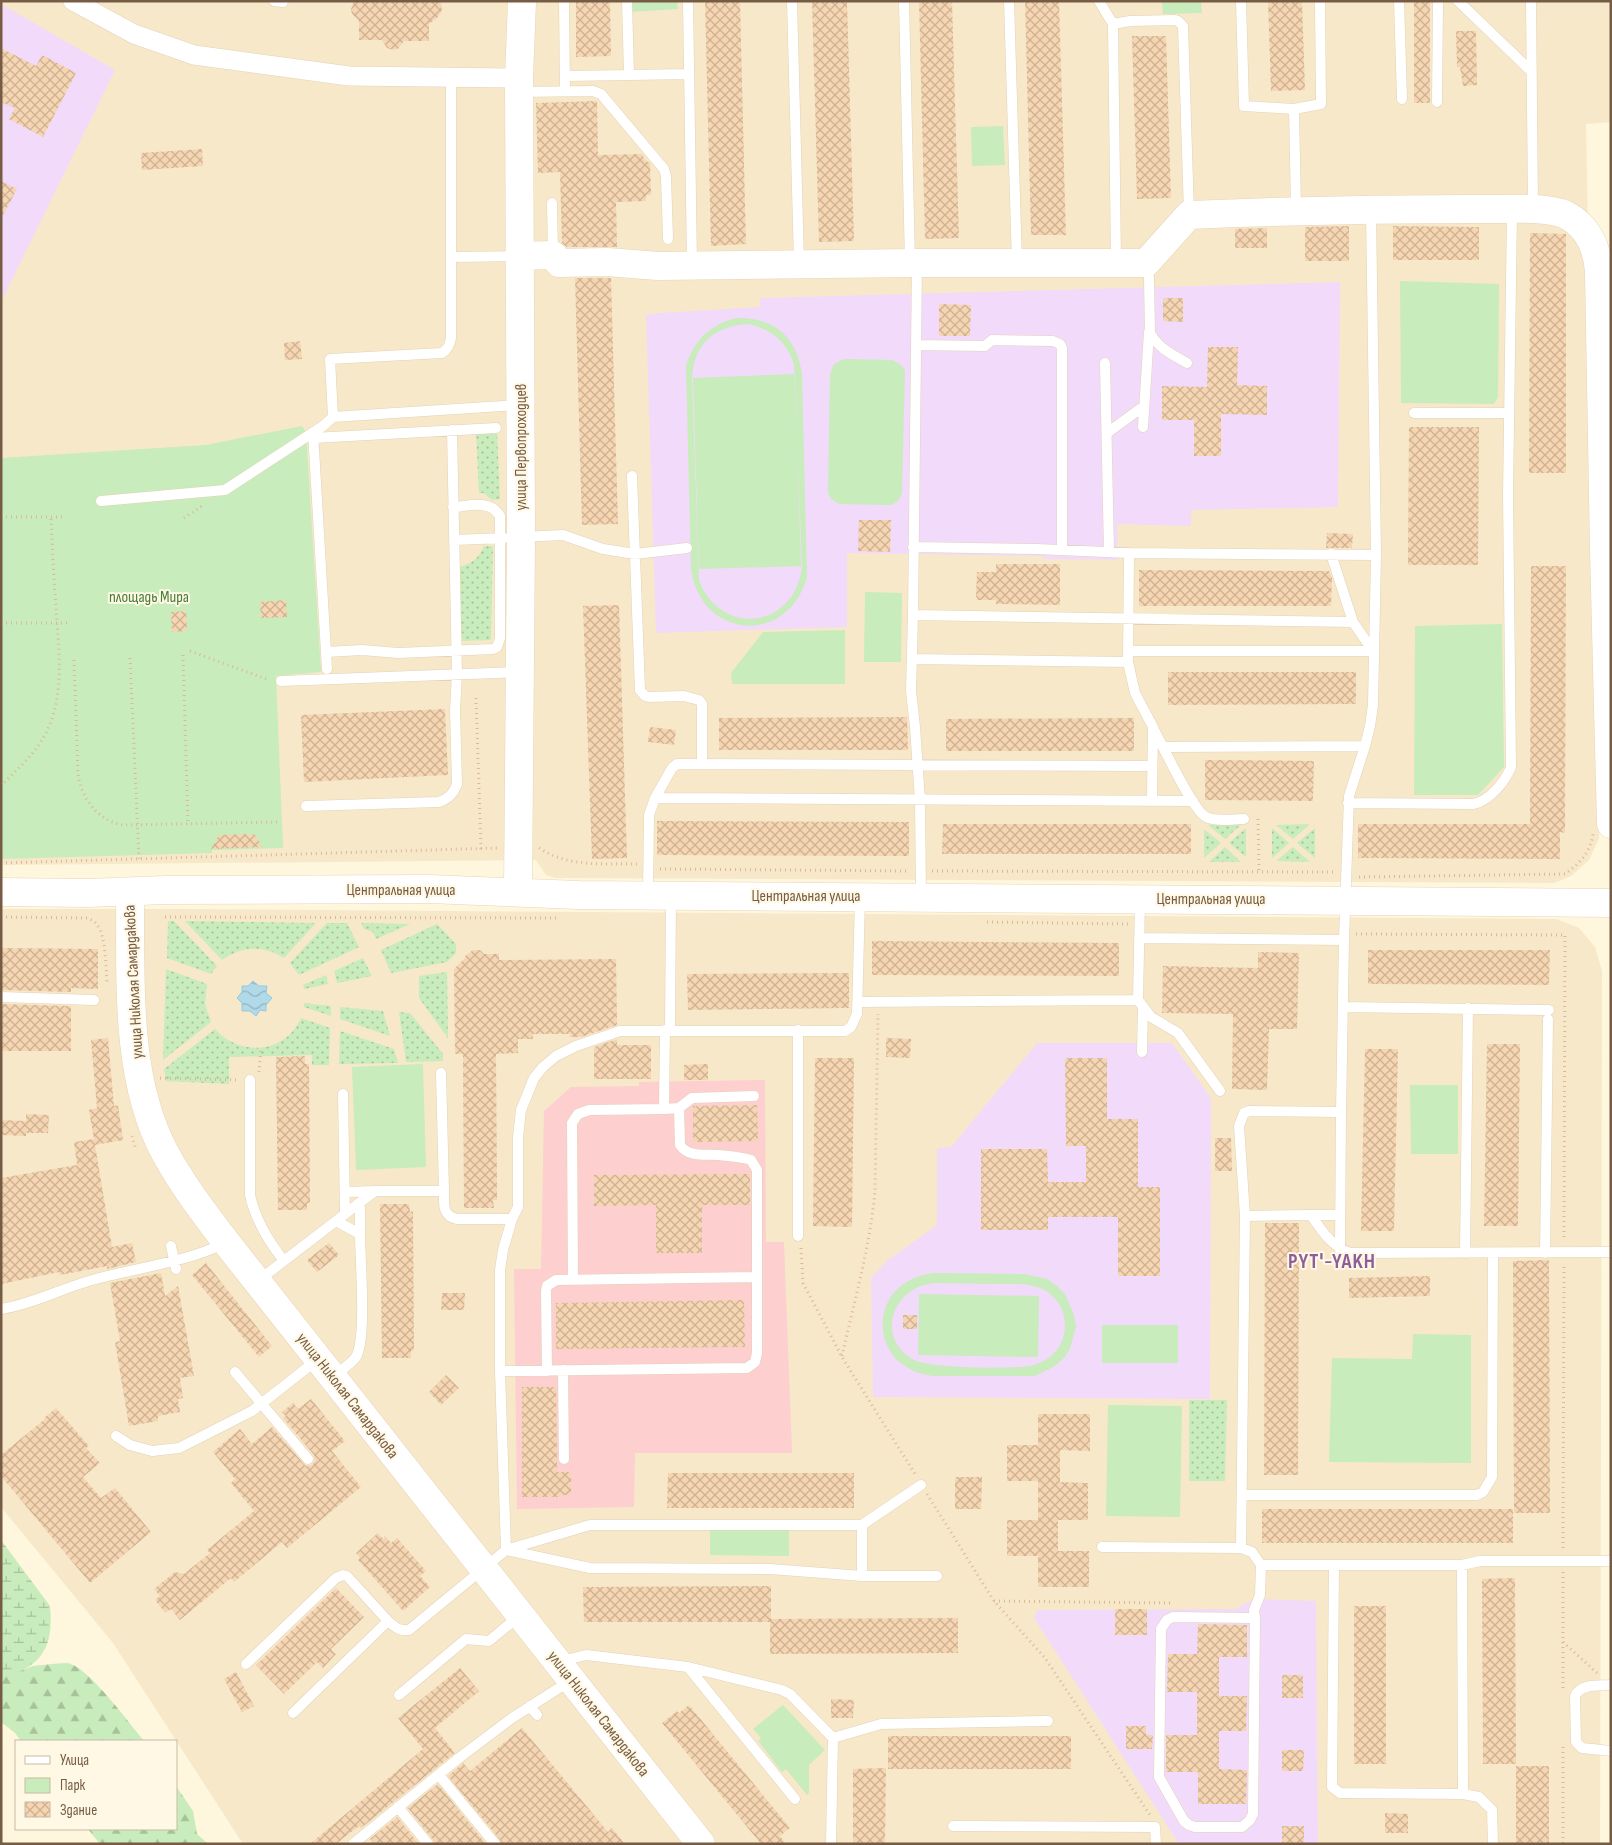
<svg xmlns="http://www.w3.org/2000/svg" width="1612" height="1845" font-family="'Sofia Sans Condensed',sans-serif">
<defs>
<pattern id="grass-dots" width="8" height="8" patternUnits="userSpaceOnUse" patternTransform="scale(1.25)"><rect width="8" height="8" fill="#c8ecbb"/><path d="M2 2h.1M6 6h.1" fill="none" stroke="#a7c29a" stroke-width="1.8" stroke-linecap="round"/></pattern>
<pattern id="forest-firs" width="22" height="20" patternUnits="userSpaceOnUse" patternTransform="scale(1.25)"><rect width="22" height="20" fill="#c8ecbb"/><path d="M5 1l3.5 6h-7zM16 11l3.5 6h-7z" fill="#a7c29a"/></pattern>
<pattern id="wetland-marsh" width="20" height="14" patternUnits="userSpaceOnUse" patternTransform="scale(1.25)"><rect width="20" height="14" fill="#c8ecbb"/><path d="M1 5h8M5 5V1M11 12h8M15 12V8" fill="none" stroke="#a7c29a"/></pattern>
<pattern id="water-waves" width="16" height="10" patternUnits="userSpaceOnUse" patternTransform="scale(1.25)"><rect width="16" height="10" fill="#b0d9e9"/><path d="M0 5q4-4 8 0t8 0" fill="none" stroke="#94b3be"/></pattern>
<pattern id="building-cross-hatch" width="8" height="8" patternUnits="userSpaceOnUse" patternTransform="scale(1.25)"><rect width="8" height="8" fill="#f6d6b2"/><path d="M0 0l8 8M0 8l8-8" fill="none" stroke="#ccb192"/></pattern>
</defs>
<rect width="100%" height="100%" fill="#fef6dd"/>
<path fill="#f7e8ca" d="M1 1H1611V122L1586 124 1599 838 1589 860 1571 876 1554 883 556 878 546 875 536 860 1 865Z
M1 909H174L1556 919 1579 928 1595 947 1602 971 1600 1844H243L113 1643 1 1507Z"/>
<path fill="#f2dafa" d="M1 4 115 70 1 302Z
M1340 282 1338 507 1191 510V526L1117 524 1118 560 1044 559 1042 556 847 553V627L656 633 646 315 659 313 760 307V298Z
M1037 1043H1172L1211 1098 1210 1399 873 1397 871 1278 887 1261 937 1225V1148L951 1147Z
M1254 1599 1316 1601 1318 1844H1179L1034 1618 1038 1610 1236 1609Z"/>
<path fill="#fdcfcf" d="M765 1080 766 1242H784L792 1453H635L634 1507 517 1509 514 1269H541L544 1111 571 1087 639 1086V1082Z"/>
<path fill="url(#grass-dots)" d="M497 432 500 499 492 500 484 493H479L476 433Z
M484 546H493L491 640 462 641 458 567C471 565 479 558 484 546Z
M1242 824 1225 839 1208 825Z
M1310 824 1293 839 1276 825Z
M1246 828V857L1229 843Z
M1272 828 1289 843 1272 858Z
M1315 828V858L1297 843Z
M1204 829 1221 843 1204 858Z
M1225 847 1241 862H1209Z
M1293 847 1310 862 1276 861Z
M168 921H174L217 966 211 974 167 958Z
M185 921 316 923 284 958C263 945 242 946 222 960Z
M327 923H347L359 947 299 975 290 963Z
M361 923 410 924 376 939 373 932 364 929Z
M437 924 456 944V953L447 962 391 973 381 950Z
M363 958 372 976 337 983 334 971Z
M166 969 207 984 205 1004 211 1022 163 1060Z
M447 972 448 1038 419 998V976Z
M326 975 328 984 304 989 303 985Z
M304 1003 331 1006V1016L304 1007Z
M340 1007 383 1011 390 1036 340 1019Z
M399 1012 410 1013 443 1054V1061L406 1062Z
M301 1018 330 1028 329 1065H312V1055L229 1057V1084L166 1081 164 1069 215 1029C240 1057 285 1054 301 1018Z
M340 1031 394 1049 398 1063 339 1064Z
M1189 1400H1227L1225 1481H1189Z"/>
<path fill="url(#forest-firs)" d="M52 1664C58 1664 66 1662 71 1664 92 1672 129 1723 144 1741H21L15 1733 1 1722V1678L33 1666Z
M176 1786 193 1811 197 1834 208 1844H100L88 1829H176Z"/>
<path fill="url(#wetland-marsh)" d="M1 1540 50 1606C54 1647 42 1667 1 1678Z"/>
<path fill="#c8ecbb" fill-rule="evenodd" d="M630 1H677L678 9 630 12Z
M1162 1H1201L1202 13 1163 14Z
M1003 126 1005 165 972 166 971 127Z
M1400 281 1499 284 1498 397 1494 404 1401 403Z
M736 318C774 317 797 337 802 374L807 577C788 646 701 640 691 569L686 366C694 340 710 325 736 318ZM748 324C771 329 786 341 794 364L802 565C797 628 721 639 699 580L692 378C694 344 714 326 748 324Z
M844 359 892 360 901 365 905 370 902 493 898 501 891 505 839 504 831 499 828 492 830 374 834 364Z
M795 374 801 566 699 569 693 378Z
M302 426 306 432 321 672 276 676 283 848 212 850V853L1 859V458L206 445Z
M865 592 902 593 901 662H864Z
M1502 624 1504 767 1478 795H1414L1415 626Z
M845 630V684H732L731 673 763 632Z
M423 1064 426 1167 356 1170 352 1067Z
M1410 1085H1458V1154H1411Z
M935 1273 1025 1274 1047 1279 1057 1286 1065 1294 1074 1315 1076 1326 1070 1349 1064 1358 1055 1366 1035 1376H933C865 1368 866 1279 935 1273ZM935 1283C956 1283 978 1284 999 1284 1013 1284 1028 1283 1040 1288 1051 1292 1059 1302 1063 1312 1066 1323 1066 1335 1060 1345 1054 1355 1045 1362 1034 1365 1019 1370 927 1368 914 1360 875 1339 891 1287 935 1283Z
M919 1294 1039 1296 1038 1357 918 1355Z
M1102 1325H1178V1363H1102Z
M1413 1334 1471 1335V1463L1329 1462 1332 1358 1412 1359Z
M1108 1405 1182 1406 1180 1517 1106 1516Z
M710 1529 789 1530V1556L710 1555Z
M783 1705 825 1750 809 1765V1793L807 1795 786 1769 782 1772 758 1741 761 1738 753 1729Z"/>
<path fill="url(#water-waves)" stroke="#95c8dc" d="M253 981 259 986H267L266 993 272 998 266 1005V1011L260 1010 256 1016 250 1011H242V1003L237 998 242 992V986H248Z"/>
<path fill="url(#building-cross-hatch)" d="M354 1H441L442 10 438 17 429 24V41H404L398 49 393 50 387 48 382 40H359V21L352 14 351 9Z
M576 1H610L611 56 576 57Z
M705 1H740L746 244 711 246Z
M812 1H847L854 241 819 242Z
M919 1H952L959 238 925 239Z
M1025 1H1059L1066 235H1031Z
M1268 1H1302L1305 90 1271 91Z
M1414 1H1430V103H1414Z
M1456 31H1476L1477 85 1463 86 1460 67H1457Z
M1132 36H1166L1171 198 1137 199Z
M1 48 36 66 42 55 76 73 43 137 9 119 15 108 1 102Z
M597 101 598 155 642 154 645 160 650 163 651 195H646V201L616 202 617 247H567L562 243 560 172 538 173 536 103Z
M202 149 203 166 142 170 141 153Z
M1 181 17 189 1 219Z
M1349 226V261H1305V227Z
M1393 226 1479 227V260H1393Z
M1267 228V248H1235V229Z
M1530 233 1566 234V473H1529Z
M575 278H611L618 524 582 525Z
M1163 298H1183V322L1163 321Z
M939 304 971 305 970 336H939Z
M300 341 302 359 285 360 284 343Z
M1208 347H1238L1237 385 1267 386V415L1221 414V456H1194V420H1162V386L1207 387Z
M1409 427H1479L1478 565H1408Z
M859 520H891L890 552 858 551Z
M1327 533 1353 534 1352 548H1326Z
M996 564H1060V605L996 604V600H977V597H976L977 572H996Z
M1531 566H1566L1565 833 1560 832V859L1358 858V824H1530Z
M1139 570 1329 571 1332 578 1331 606H1139Z
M286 600 287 617 261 618 260 602Z
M619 605 627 858 592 859 583 606Z
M186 611 187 631 172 632 171 612Z
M1168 672H1356V704L1168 705Z
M445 709 448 775 304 782 301 715Z
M907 717 908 750H719V718Z
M1134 718V751H946V719Z
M650 727 676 730 674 745 648 742Z
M1205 760 1314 761 1313 801 1205 800Z
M657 821 909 822V856L657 855Z
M943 824H1191V854H942Z
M254 834 263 847 211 849 219 835Z
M872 941 1119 943V976L872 975Z
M1 948 98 949V989L71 988V992L1 990Z
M473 950H480L484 954H499V960L616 959 617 1025 581 1037H570V1034H533V1039H518V1053L496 1054 497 1200H493L494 1208H464L463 1054H455L454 969 465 958V956Z
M1368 950H1550L1549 985 1368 984Z
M1258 952 1299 953 1297 1029H1269L1267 1090 1232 1089 1233 1014 1162 1013 1163 966 1258 968Z
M849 973V1008L688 1010 687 974Z
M1 1004 71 1006V1051H1Z
M108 1038 114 1106 118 1105 123 1140 95 1145 112 1247 132 1243 136 1262 107 1269V1266L60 1275 59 1272 1 1284V1178L77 1165 74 1142 94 1139 89 1110 97 1108 91 1040Z
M886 1038 911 1039 910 1058 886 1057Z
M617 1039V1045H651V1079H594V1047Z
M1487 1044H1520L1518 1226H1484Z
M1365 1049H1398L1394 1231H1361Z
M305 1056V1064H309L310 1203H307V1210H278L276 1057Z
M815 1058H854L852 1227 813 1226Z
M1065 1058H1107V1119H1138V1187H1160V1276H1118V1217H1048V1230H981V1149H1047L1048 1182H1086V1146H1066Z
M708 1064V1080H684V1065Z
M757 1105 758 1141 693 1142V1106Z
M26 1114 49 1115 48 1133H26Z
M1 1120 26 1121V1136L1 1135Z
M1215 1138H1231L1232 1171H1215Z
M742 1174H750V1205H702V1253H656V1205L594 1206V1175Z
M380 1204H409L410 1212 413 1211 414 1350 411 1351V1358H382Z
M1265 1223H1299L1298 1475H1264Z
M329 1243 339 1255 317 1272 307 1260Z
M1549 1260 1550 1513H1514L1513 1261Z
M206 1263 272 1346 259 1357 192 1275Z
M161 1273 165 1296 178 1286 194 1376 180 1378 183 1398 178 1399 180 1412 158 1416V1421L129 1426 115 1342 120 1341 110 1283Z
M1430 1276V1296L1349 1298V1278Z
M442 1293H465L464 1310H441Z
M744 1300 745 1347 556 1349V1303Z
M903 1315H917V1329H903Z
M446 1375 459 1388 441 1405 429 1392Z
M522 1387H556L557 1472H571V1495H558V1497H522Z
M311 1399 345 1441 332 1451 361 1487 287 1548 282 1542 234 1582 231 1578 180 1620 171 1609 165 1613 155 1600 160 1596 154 1589 175 1572 184 1574 210 1553 207 1550 254 1511 231 1483 235 1479 213 1452 240 1429 252 1444 272 1427 303 1463 306 1466 312 1465 315 1461 314 1455 283 1418 286 1416 282 1412 293 1403 298 1409Z
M56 1408 89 1446 86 1448 100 1463 83 1477 101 1498 115 1488 151 1532 90 1583 1 1476V1455L45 1419 44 1418Z
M1038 1414H1090V1451L1060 1450V1482L1088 1483V1520H1058V1551H1089V1587H1038V1556H1007V1520H1038V1481H1007V1445H1038Z
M668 1473H854V1508H667Z
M955 1477H982L981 1509H955Z
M1262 1509H1513V1543H1262Z
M378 1533 383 1539 385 1536 391 1543 397 1538 426 1571 420 1576 430 1587 403 1611 358 1560 360 1558 356 1553Z
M1515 1578 1516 1764H1483L1482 1579Z
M771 1586V1619L958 1618V1653L770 1654V1622H584L583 1587Z
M336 1588 364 1617 331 1649 336 1654 323 1668 317 1662 284 1694 256 1665Z
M1354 1606H1386V1764H1354Z
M1115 1609H1147V1635H1115Z
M1198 1624 1247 1625V1657H1219V1696H1247L1246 1731H1219V1769L1247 1770 1246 1804H1198V1772H1166V1735H1197V1692H1167L1168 1654H1197Z
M460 1668 479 1691 435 1728 455 1753 361 1828 359 1826 336 1844H310L423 1749 398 1718Z
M236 1672 254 1706 242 1712 224 1679Z
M1282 1675H1303V1698H1282Z
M831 1699 854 1700 853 1718H831Z
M689 1705 790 1828 780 1836 786 1844H761L662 1723 677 1711 679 1713Z
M1126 1726H1146V1735H1153L1152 1749H1126Z
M522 1728 608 1832 612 1828 625 1844H502L500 1840 448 1776 463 1763 470 1771Z
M888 1736H1071V1769H888Z
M1282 1750H1304L1303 1771H1282Z
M1516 1766H1549V1844H1516Z
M886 1768 885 1844H853V1769Z
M438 1784 486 1844H435L433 1840 408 1808Z
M1385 1813 1408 1814V1833H1385Z
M397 1817 419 1844H374L370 1839Z
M1282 1826H1304V1844H1282Z"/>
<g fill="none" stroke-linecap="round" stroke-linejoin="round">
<g stroke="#e3d2b8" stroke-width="11">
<path id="lane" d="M274 1 283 2
M564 1 565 91
M688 1 692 264
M792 1 799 263
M904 1 910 263
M1009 1 1017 263
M1099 1 1113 24
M1241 1 1244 106 1294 109
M1399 1 1402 99
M1458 1 1532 72
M1531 1 1533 208
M629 75 689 74
M565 76 629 75 627 1
M519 92 593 91 601 94 664 169 666 176 668 239
M1437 102 1438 1
M552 203 553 254
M1296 209 1294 109 1321 104 1320 1
M452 257 519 256
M1116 262 1113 24 1130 21 1175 20 1178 21 1183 26 1189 214
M1146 263 1149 278 1150 333C1158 348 1173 355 1187 363
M917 264 913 615 1353 622
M916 345 985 346 992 340 1053 341 1060 344 1062 348V550
M1105 363 1109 552
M1414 413H1509
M333 417 330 359 442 353C448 349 450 345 451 338V77
M1143 427 1149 332
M313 432 327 669
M1107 433 1144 406
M313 438 496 428
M632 476 640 690 645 696 649 697 684 696 699 700 702 704V764
M101 501 225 490 323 426 333 417 519 405
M521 537 563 535 603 549 635 554 687 548
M454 540 504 538
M913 547 1036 549 1129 553
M1331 554 1353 622 1373 651
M913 615 911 691 915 727 920 800 921 896
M1128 651H1373
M326 652 362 650 398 653 493 649 497 647 500 638V516C490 499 470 506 453 507
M912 659 1128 662
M281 681 520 672
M1153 728C1162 744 1193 811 1206 817 1216 822 1234 819 1244 819
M1163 747 1365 746
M655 798 1193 801
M1152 801 1153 727 1135 693 1128 662 1129 553 1376 555
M1348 803 1474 804C1490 800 1505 782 1511 767L1508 494 1512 211
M306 806 439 802C448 799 454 793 457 784L455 710 457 674 452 430
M648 895 649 815 655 798 672 768 677 764 1152 766
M860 898 857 1014 851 1027 845 1031H620L576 1046 556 1056 543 1067 534 1078 521 1110 518 1137V1207L512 1219 503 1250 500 1270V1371L506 1550 590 1525H862V1576
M1139 938 1344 940 1349 796 1365 746 1370 726 1373 705 1376 555 1371 210
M1 997 94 1000
M1138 1000 1151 1017 1178 1033 1220 1091
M858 1002 1138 1000 1140 901
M1344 1007 1549 1010
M670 1030 671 896
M798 1030V1236
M1142 1052 1143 1007
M441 1073 444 1191
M250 1080V1195C255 1219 269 1242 284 1261
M343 1094 345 1214
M664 1109 665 1030
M345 1192 375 1191
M360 1203V1234
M1311 1215H1340
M1245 1216 1311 1215C1322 1231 1331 1246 1350 1253L1611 1252
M171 1246 176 1269
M1340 1250 1341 1112
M1465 1253 1468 1008
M1545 1253 1548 1019
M259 1280 375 1191H444C444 1204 442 1216 457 1219H512
M573 1280 572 1123 578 1114 589 1110 664 1109 679 1108 692 1098 754 1096
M1 1309C34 1304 64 1287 96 1279 139 1267 184 1263 225 1243
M563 1370 564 1459
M500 1371 747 1368 755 1362 757 1353V1170L751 1160C742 1157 727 1156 718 1155 705 1154 689 1158 680 1145L679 1108
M547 1371 546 1291 547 1286 556 1280 756 1277
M235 1372 308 1459
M332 1377C340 1371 350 1365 356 1357 367 1338 360 1259 360 1234L336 1221
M116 1436 130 1445 152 1451 179 1448 252 1411 317 1360
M1242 1495H1477L1483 1492 1492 1477 1493 1254
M862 1525 921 1485
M1102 1547 1241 1548 1252 1552 1261 1565H1462L1480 1561H1611
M1241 1548 1245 1216 1239 1126 1244 1113 1249 1111 1341 1112 1344 940
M1334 1565 1332 1787 1340 1793 1463 1794
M1462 1565 1463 1794 1479 1797 1492 1810 1493 1844
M1255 1618 1173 1617 1167 1620 1161 1629 1159 1777 1184 1821 1189 1825 1195 1827H1242L1250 1820 1253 1814 1255 1618 1254 1610 1260 1595 1261 1565
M246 1664 336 1578 343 1575 347 1576 388 1621
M562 1664 570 1659 586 1655 688 1667 795 1799
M688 1667 782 1690 790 1694 833 1738 831 1844
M1611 1685C1599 1686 1581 1683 1575 1696L1576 1742 1582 1748 1611 1751
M399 1695 466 1639 489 1641 519 1616
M530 1706 537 1715
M293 1713 388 1621C395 1627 399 1631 409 1630L506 1550 590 1568 770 1569 862 1576H937
M833 1738 881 1724 1048 1721
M439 1775 495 1844
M398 1807 428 1844
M953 1826 1155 1827 1156 1844
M353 1844 459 1758 512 1718 570 1681"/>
</g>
<g stroke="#e3d2b8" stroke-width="20">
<path id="street" d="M73 1 134 34 194 55 349 76 519 78"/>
</g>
<g stroke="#e8d4b6" stroke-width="29">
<path id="secondary" d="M519 256 553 255 559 263 607 262 658 266 917 263H1146L1189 215C1283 211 1377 209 1471 209 1497 210 1544 205 1566 215 1588 226 1597 248 1599 271L1604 550 1611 824
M1 892 88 893 166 890 429 889 578 895 1611 903
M130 892C131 975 124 1075 164 1151 181 1183 204 1213 226 1242L701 1844
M518 892 521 537 519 78 522 1"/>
</g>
<path stroke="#dab996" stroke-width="3" stroke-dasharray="1 4" stroke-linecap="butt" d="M1 517H62
M184 518 202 506
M1 623H67
M190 651 269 680
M183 655 188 824
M130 658 139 859
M74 660 78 774C81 798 98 821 123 825L278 822
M476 698 481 849
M1 786C15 771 32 757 42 740 66 701 59 652 56 609 54 578 52 547 51 517
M1258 819 1259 871
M539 848C570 868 602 863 637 864
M1 863 498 848
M660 869 909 871
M932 871 1334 872
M1359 877 1565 874C1579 864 1591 852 1593 834
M1 917 87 918C91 920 95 921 97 925 106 935 106 970 107 984
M165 917 556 918
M987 922 1128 924
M1356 934 1565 935 1564 1241
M259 1072 261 1048
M160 1078 239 1080
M132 1136 136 1150
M801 1248 803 1283 842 1357 915 1474
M842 1356C854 1302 870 1247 875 1191L878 1014
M927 1494 994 1601 1045 1658 1150 1815
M1563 1548 1564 1264
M1563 1572V1691
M994 1601 1170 1603
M1563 1642 1597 1673
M1563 1747V1844"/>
<use href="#lane" stroke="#fff" stroke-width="10"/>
<use href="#street" stroke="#fff" stroke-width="19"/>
<use href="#secondary" stroke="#fff" stroke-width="28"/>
</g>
<g text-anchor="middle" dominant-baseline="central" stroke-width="4" stroke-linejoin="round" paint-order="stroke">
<g font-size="16" fill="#765c44" stroke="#fff8e5">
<text transform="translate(521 447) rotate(-90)">улица Первопроходцев</text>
<text x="401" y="890">Центральная улица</text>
<text x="806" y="896">Центральная улица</text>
<text x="1211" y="899">Центральная улица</text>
<text transform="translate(134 982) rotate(-93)">улица Николая Самардакова</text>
<text transform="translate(347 1396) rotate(52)">улица Николая Самардакова</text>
<text transform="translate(598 1714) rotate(52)">улица Николая Самардакова</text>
</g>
<g font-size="16" fill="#457d3a" stroke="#fff8e5">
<text x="149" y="597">площадь Мира</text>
</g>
<g font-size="21" font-weight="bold" letter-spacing="1" fill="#8d5e9a" stroke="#fff8e5">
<text x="1332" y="1261">PYT'-YAKH</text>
</g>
</g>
<rect width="1612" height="1845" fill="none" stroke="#765c44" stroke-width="5"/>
<rect x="15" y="1740" width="162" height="90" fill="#fff8e5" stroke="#c8baa5"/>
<rect x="25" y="1756" width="25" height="8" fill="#ffffff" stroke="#c8baa5"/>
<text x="60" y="1765" font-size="15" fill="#765c44">Улица</text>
<rect x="25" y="1778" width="25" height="15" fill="#c8ecbb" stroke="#c8baa5"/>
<text x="60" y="1790" font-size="15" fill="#765c44">Парк</text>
<rect x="25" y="1802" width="25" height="15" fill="url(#building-cross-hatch)" stroke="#c8baa5"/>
<text x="60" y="1815" font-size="15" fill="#765c44">Здание</text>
</svg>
